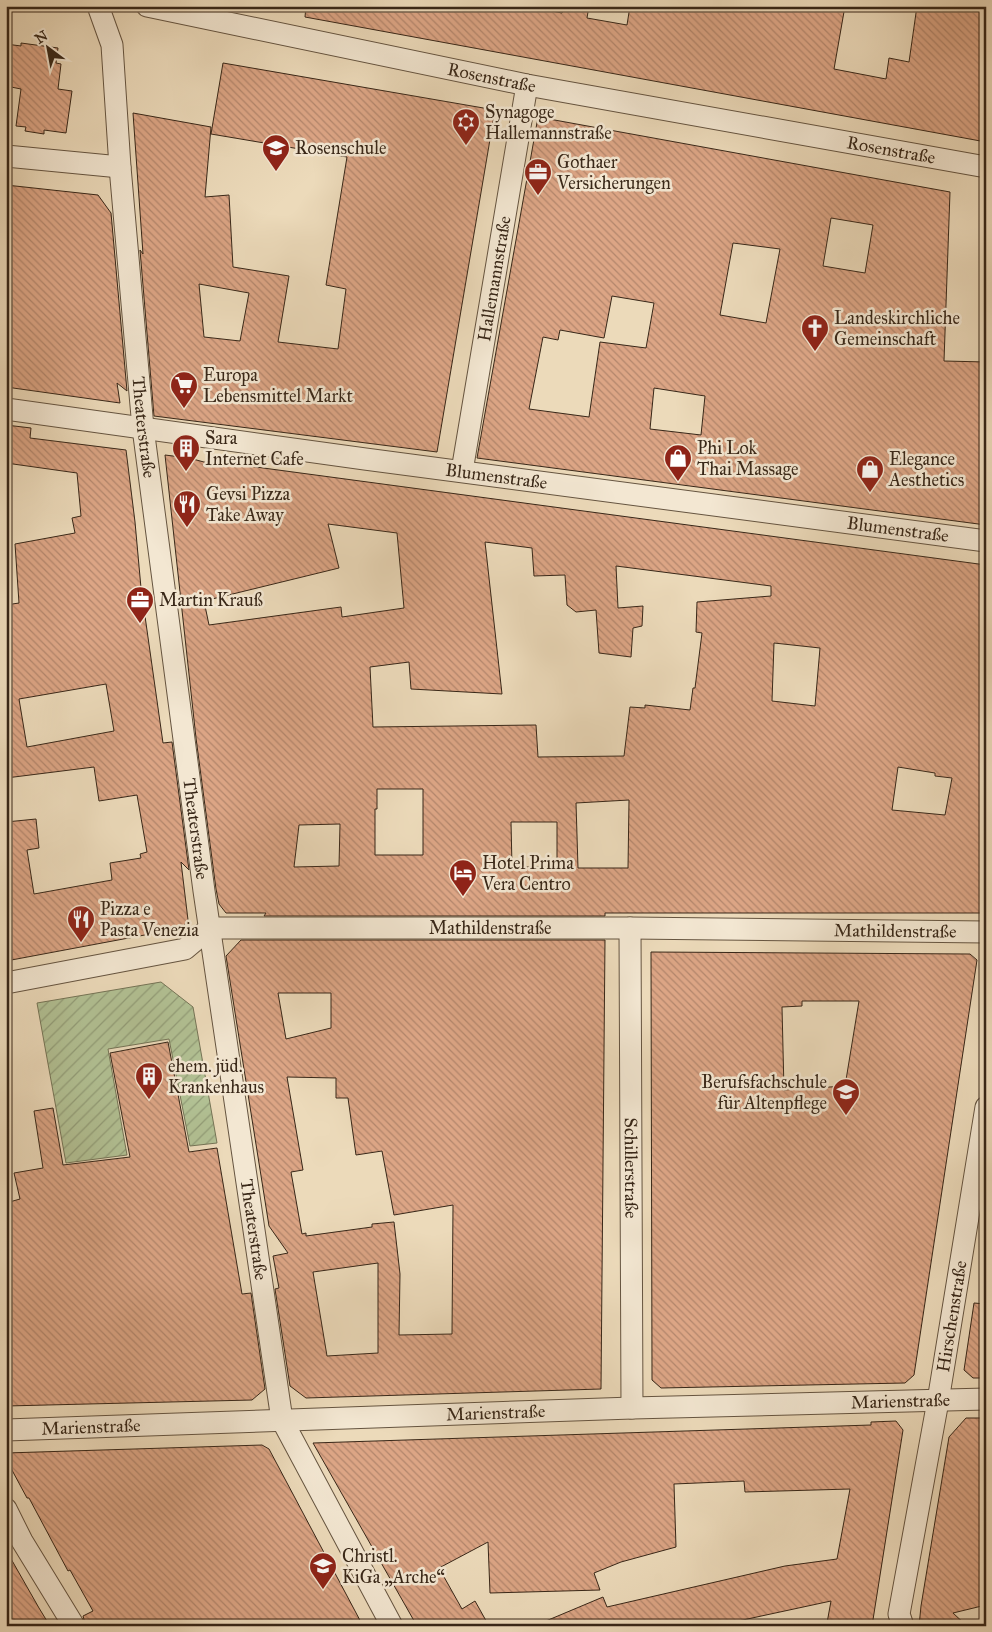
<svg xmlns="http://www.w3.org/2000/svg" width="992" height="1632" font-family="'IM FELL Great Primer',serif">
<defs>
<pattern id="garden-furrows" width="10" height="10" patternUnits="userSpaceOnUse" patternTransform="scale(1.25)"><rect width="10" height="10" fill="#b2c194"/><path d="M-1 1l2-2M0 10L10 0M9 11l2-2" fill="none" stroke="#929d78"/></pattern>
<pattern id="building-back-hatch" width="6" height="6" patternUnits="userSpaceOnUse" patternTransform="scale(1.25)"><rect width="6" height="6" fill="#dca585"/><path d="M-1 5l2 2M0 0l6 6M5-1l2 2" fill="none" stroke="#b3866c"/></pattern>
</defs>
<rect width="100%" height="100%" fill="#ecdaba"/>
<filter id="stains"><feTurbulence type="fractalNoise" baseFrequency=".004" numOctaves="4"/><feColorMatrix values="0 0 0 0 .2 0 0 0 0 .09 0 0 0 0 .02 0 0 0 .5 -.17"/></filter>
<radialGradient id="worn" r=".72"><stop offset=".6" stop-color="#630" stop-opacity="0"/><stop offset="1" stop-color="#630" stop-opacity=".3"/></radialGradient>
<path fill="url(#garden-furrows)" stroke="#757456" d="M161 982 193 1007 217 1143 190 1146 169 1039 108 1049 127 1155 66 1163 37 1003Z"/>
<path fill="url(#building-back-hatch)" stroke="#382718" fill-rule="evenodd" d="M306 6H527L562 13 564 6H589L587 18 627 25 630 6H845L834 69 886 79 889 58 909 62 917 6H986V142L305 17Z
M21 43 58 48 56 63 61 64 58 89 72 91 66 133 44 130V134L25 131 26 127 16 126 21 89 6 86V44L21 46Z
M223 63 495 110 437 452 154 416 140 250 143 254 133 113 211 127 205 197 229 195 233 267 289 276 278 342 338 349 346 289 326 285 347 157 211 134ZM199 284 249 293 240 341 204 337Z
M538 117 950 192 944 361 986 362V525L477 458ZM831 218 873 225 865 273 823 266ZM733 243 780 249 766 323 720 315ZM612 296 654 303 646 348 600 342 589 417 529 409 543 337 558 340 560 330 604 338ZM654 388 705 396 701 435 650 429Z
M6 185 98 195 111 213 127 391 117 383 120 403 6 387Z
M6 425 31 428 30 438 126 450 135 522 141 588 163 743 172 742 189 870 181 862 188 920 182 928 6 961V822L36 819 39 848 27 850 34 894 112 880 110 863 141 858 140 854 147 852 137 795 99 801 94 767 6 778V605L19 603 15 544 75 533 72 518 81 516 77 473 6 463ZM106 684 114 731 27 747 19 699Z
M165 455 189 458 215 465 211 461 986 565V913H605V916H264L266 913H226L219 904 216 889 196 738ZM328 524 397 533 404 608 342 617 341 607 209 625 204 601 339 568ZM485 542 532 548 534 576 565 575 567 605 576 612 596 610 599 653 631 657 633 628 642 626 643 606 618 608 616 566 771 586V596L697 602 696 632 702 633 695 688H693L690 710 645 705V708L630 707 624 756 538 757 536 725 373 727 370 667 409 662 411 689 502 694ZM774 643 820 648 815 706 772 701ZM898 767 935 773V776L952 778 945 815 892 810ZM377 789H423V855H375V809H377ZM629 800 628 868H578L576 803ZM511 822H557V867H512ZM340 824 339 866 294 867 299 825Z
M241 940H605L601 1389 306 1398 290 1386 275 1289 279 1288 273 1256 288 1253 269 1226 226 956ZM278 993H331V1028L286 1039ZM287 1077 336 1078V1098H348L356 1155 382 1151 394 1215 453 1205 452 1334 399 1335 400 1274 394 1222 372 1224V1227L306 1236V1233L302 1234 291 1172 303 1170ZM378 1263V1353L327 1356 313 1272Z
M651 952 970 954 977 960 914 1375 905 1383 661 1388 652 1380ZM802 1001H859L845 1086 784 1090 782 1007 802 1006Z
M168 1042 189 1152 217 1148 242 1294 251 1293 265 1389 252 1400 6 1406V1203L20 1199 14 1173 43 1168 34 1111 53 1108 63 1165 130 1157 110 1053Z
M974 1303 986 1304V1378H973L964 1370Z
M966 1418H986V1605L953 1613 967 1626H919L921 1606 949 1437Z
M896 1421 903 1430 872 1626H843L827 1623 831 1601 715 1626H534L603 1597 607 1607 785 1566 837 1559 850 1489 745 1492 744 1481 674 1484 676 1547 621 1562 594 1573 600 1590 490 1593 488 1542 439 1568 462 1609 475 1601 489 1626H417L313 1443 871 1425V1422Z
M262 1445 269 1449 363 1626H86L83 1616 93 1611 70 1570 68 1571 29 1498H27L6 1459V1453Z
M6 1550 39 1608 50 1626H6Z"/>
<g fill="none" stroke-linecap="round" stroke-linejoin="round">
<g stroke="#655440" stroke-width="23">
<g id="street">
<path id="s1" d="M98 6 112 45 120 167 143 428 204 891 282 1420 392 1626"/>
<path id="s2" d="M147 6 527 85 986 167"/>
<path d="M6 156 120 167"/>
<path id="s3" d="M6 409 365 459 986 541"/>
<path id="s4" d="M462 471 527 85"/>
<path id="s5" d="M630 928 632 1408"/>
<path id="s6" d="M6 983 185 949 210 928H630L986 932"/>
<path id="s7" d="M6 1430 632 1408 986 1399"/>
<path d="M6 1509 22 1541 74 1626"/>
<path id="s8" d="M903 1626 899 1614 938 1401 986 1107"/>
</g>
</g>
<use href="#street" stroke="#f3e7d2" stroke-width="21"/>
</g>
<defs>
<g id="synagogue-pin" transform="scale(1.4375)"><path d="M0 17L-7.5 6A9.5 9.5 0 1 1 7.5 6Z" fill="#8f2418" stroke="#f3e7d2"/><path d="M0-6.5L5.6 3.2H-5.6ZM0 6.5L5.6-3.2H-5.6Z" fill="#fff"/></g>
<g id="school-pin" transform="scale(1.4375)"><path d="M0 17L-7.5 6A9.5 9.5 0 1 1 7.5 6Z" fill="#8f2418" stroke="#f3e7d2"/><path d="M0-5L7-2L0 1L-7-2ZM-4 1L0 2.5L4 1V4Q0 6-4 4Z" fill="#fff"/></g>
<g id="office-pin" transform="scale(1.4375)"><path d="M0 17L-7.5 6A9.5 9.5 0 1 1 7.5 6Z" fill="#8f2418" stroke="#f3e7d2"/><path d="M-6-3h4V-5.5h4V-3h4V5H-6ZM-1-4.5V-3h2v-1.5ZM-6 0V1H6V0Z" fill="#fff"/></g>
<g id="church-pin" transform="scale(1.4375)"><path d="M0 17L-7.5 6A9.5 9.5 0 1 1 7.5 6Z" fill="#8f2418" stroke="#f3e7d2"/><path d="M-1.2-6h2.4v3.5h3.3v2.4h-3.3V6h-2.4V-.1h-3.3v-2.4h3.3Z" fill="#fff"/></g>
<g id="supermarket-pin" transform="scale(1.4375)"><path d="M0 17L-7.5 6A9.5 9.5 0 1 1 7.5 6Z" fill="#8f2418" stroke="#f3e7d2"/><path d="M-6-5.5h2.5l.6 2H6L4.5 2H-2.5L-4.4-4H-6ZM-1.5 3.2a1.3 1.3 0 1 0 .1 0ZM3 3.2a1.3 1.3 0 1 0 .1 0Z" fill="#fff"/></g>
<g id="building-pin" transform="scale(1.4375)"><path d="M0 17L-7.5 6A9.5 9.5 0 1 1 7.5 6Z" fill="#8f2418" stroke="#f3e7d2"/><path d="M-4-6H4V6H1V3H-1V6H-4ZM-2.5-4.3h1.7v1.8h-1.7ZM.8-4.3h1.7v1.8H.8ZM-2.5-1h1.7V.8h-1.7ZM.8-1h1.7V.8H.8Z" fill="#fff"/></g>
<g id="shop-pin" transform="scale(1.4375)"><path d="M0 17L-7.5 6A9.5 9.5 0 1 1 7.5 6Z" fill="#8f2418" stroke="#f3e7d2"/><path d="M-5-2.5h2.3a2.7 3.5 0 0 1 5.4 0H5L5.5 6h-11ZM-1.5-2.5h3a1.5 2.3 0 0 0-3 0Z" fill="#fff"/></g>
<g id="restaurant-pin" transform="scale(1.4375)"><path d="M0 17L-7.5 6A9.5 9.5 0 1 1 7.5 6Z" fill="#8f2418" stroke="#f3e7d2"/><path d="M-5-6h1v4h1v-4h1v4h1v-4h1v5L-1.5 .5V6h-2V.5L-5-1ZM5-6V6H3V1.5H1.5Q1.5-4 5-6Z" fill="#fff"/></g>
<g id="hotel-pin" transform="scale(1.4375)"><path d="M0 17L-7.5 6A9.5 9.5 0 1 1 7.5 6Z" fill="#8f2418" stroke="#f3e7d2"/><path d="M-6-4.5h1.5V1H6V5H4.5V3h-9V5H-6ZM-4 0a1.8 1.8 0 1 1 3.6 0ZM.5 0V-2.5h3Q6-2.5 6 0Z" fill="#fff"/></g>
</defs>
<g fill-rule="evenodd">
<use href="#synagogue-pin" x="466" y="122"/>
<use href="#school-pin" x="276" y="148"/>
<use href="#office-pin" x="538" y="172"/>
<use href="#church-pin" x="815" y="328"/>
<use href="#supermarket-pin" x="184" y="385"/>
<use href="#building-pin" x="186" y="448"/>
<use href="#shop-pin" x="678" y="458"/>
<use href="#shop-pin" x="870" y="469"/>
<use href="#restaurant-pin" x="187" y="504"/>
<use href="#office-pin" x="140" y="600"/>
<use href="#hotel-pin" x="463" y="873"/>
<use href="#restaurant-pin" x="81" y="919"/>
<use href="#building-pin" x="149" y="1076"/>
<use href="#school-pin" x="846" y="1092"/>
<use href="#school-pin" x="323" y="1566"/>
</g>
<g text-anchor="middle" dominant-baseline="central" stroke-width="5" stroke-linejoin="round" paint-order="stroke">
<g font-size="18" fill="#382718" stroke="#f3e7d2">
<text stroke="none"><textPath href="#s2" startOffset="352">Rosenstraße</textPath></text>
<text stroke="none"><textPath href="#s2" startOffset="758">Rosenstraße</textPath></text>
<text stroke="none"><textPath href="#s4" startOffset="195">Hallemannstraße</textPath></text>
<text stroke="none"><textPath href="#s1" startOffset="425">Theaterstraße</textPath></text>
<text stroke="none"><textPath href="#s3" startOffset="495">Blumenstraße</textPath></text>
<text stroke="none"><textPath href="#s3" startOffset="900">Blumenstraße</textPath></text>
<text stroke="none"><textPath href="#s1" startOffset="830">Theaterstraße</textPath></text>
<text stroke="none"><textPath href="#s6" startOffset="495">Mathildenstraße</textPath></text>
<text stroke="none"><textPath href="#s6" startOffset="900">Mathildenstraße</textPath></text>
<text stroke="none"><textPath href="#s5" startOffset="240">Schillerstraße</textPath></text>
<text stroke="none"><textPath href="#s1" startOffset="1235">Theaterstraße</textPath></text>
<text stroke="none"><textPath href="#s8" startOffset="315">Hirschenstraße</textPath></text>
<text stroke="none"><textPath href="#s7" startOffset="895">Marienstraße</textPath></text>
<text stroke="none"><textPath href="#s7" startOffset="490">Marienstraße</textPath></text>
<text stroke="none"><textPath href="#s7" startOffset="85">Marienstraße</textPath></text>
</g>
<g font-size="18" fill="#382718" stroke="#f3e7d2" text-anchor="start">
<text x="485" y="112">Synagoge<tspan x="485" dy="21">Hallemannstraße</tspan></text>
<text x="295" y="148">Rosenschule</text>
<text x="557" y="162">Gothaer<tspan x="557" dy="21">Versicherungen</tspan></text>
<text x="834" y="318">Landeskirchliche<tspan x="834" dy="21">Gemeinschaft</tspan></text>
<text x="203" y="375">Europa<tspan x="203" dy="21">Lebensmittel Markt</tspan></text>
<text x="205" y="438">Sara<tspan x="205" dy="21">Internet Cafe</tspan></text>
<text x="697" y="448">Phi Lok<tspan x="697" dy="21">Thai Massage</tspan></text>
<text x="889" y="459">Elegance<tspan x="889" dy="21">Aesthetics</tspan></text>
<text x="206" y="494">Gevsi Pizza<tspan x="206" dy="21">Take Away</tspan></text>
<text x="159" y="600">Martin Krauß</text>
<text x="482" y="863">Hotel Prima<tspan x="482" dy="21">Vera Centro</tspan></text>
<text x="100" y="909">Pizza e<tspan x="100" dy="21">Pasta Venezia</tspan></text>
<text x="168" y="1066">ehem. jüd.<tspan x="168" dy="21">Krankenhaus</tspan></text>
<text x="827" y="1082" text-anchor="end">Berufsfachschule<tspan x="827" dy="21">für Altenpflege</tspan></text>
<text x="342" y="1556">Christl.<tspan x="342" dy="21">KiGa „Arche“</tspan></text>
</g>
</g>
<rect width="992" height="1632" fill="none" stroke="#ecdaba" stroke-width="25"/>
<rect x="8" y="8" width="977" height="1617" fill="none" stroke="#382718" stroke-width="2.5"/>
<rect x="12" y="12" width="967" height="1607" fill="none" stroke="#382718"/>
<g transform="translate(48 48) rotate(328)" stroke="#f3e7d2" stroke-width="4" paint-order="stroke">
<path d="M0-4L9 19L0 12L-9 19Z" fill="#382718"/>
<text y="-8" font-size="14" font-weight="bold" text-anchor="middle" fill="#382718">N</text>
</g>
<rect width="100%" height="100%" filter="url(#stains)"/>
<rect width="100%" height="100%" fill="url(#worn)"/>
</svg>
